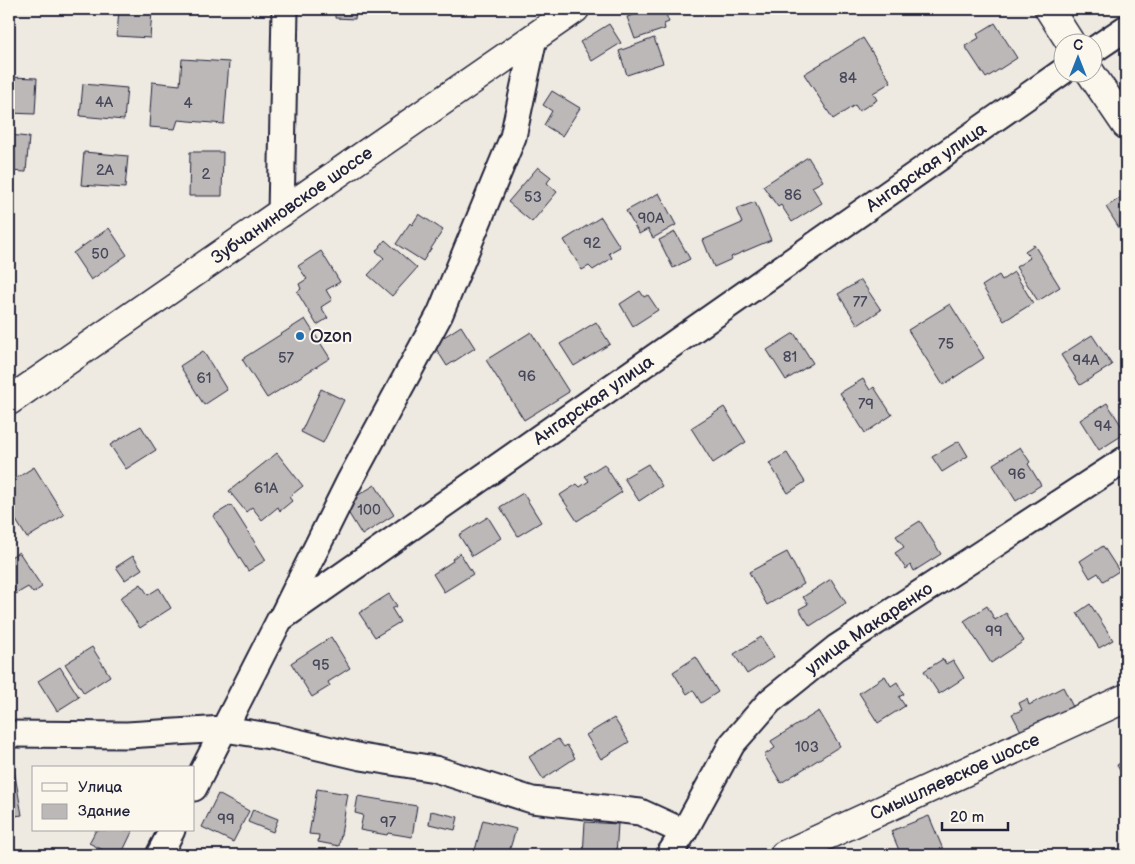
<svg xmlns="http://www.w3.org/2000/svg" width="1135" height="864" font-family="'Balsamiq Sans',sans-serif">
<rect width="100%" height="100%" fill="#eeeae2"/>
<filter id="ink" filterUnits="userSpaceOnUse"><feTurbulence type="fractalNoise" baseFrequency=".02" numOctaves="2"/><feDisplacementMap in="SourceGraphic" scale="10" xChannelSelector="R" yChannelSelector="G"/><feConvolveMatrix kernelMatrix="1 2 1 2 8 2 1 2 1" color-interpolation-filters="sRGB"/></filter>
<g filter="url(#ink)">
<path fill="#bcb8b8" stroke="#22223b" d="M119 9 152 11 150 38 117 36Z
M335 9H356L355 19 335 18Z
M652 9H659L660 13 665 12 669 22 664 24 665 29 635 39 627 17Z
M995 23 1017 58 986 78 965 46 979 38 977 34Z
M609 24 621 43 592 61 580 42Z
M654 38 663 63 627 75 619 51Z
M863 38 891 82 873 93 877 100 859 111 855 105 833 119 804 74Z
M182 59 229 62 224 124 178 120 175 129 149 127 152 82 180 85Z
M9 77 37 78 35 114 9 113Z
M83 84 127 88 124 120 80 116Z
M552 91 580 108 562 136 544 125 552 111 543 105Z
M9 135 29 137 26 172 9 171Z
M84 152 128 156 125 188 81 185Z
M190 152H223L222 196H189Z
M808 157 823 181 812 187 822 203 792 222 781 205 778 207 763 186Z
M538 167 551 177 547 183 557 192 532 222 508 202Z
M659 193 676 225 653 238 648 229 639 234 626 211Z
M1126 194V239L1106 207Z
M755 202 771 240 731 257 732 259 714 267 703 240 742 223 736 209Z
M419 214 443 230 423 261 396 244 410 223 412 225Z
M601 217 620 247 609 253 612 258 593 270 589 266 582 270 564 240Z
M109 228 127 255 91 280 73 253Z
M675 232 690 259 673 268 659 240Z
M385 240 417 268 392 296 368 275 384 258 376 251Z
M1034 245 1060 287 1038 301 1016 267 1030 258 1025 251Z
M321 251 340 282 326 290 332 300 321 307 328 318 317 325 297 292 301 289 299 284 307 279 298 266Z
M1014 272 1033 303 1004 321 982 286 999 275 1002 280Z
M861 280 881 310 858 325 838 294Z
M640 291 644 297 648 295 658 310 633 326 620 304Z
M950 304 984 358 943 385 908 330Z
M305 319 330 358 267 398 242 359Z
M596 322 610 344 574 366 560 344Z
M461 326 475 348 447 366 433 344Z
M531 332 569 392 524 420 486 360Z
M794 333 813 363 786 380 767 350Z
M1092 335 1112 365 1080 385 1061 355Z
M203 351 227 390 204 405 180 366Z
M863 379 870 390 874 387 892 415 865 433 840 393Z
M321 389 344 400 323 443 301 432Z
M1107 403 1126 433 1099 450 1080 420Z
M724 407 746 442 713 463 691 428Z
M141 426 156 450 126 469 110 445Z
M959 441 968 456 942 472 932 457Z
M1020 447 1030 462 1028 464 1041 485 1016 501 993 464Z
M277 453 303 486 289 497 292 501 280 511 278 507 262 520 252 507 246 512 229 491Z
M787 453 805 482 788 493 769 463Z
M604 464 622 492 577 521 560 495 577 484 580 487 589 481 585 476Z
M648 464 662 486 639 501 624 478Z
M34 467 64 515 27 538 9 509V483Z
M375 485 394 515 362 535 343 504Z
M523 493 541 522 518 536 500 507Z
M231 505 266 560 248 571 213 516Z
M488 517 501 538 472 556 459 535Z
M920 521 941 554 914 571 911 565 906 569 895 553 904 547 896 536Z
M1103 546 1119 571 1103 581 1098 573 1090 578 1080 561Z
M19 552 42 587 33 593 28 587 16 594 9 582V558Z
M787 552 804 584 767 605 749 572Z
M460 553 473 574 444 592 433 574 453 561 452 559Z
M133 556 142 569 125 580 116 567Z
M831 579 846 603 810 626 799 609 808 604 803 597Z
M141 584 148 595 159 588 171 608 140 628 120 598Z
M389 594 397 606 392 609 400 622 375 637 359 613Z
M1090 604 1113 640 1099 648 1077 613Z
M987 606 995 620 1006 613 1024 641 991 663 964 621Z
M331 637 350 668 328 682 330 686 312 697 291 663Z
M761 637 774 657 747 674 734 654Z
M92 647 110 676 84 693 65 664Z
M696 657 718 692 701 703 693 690 687 694 673 672Z
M943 659 946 664 953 660 964 678 939 694 924 671Z
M60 667 79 697 57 711 38 681Z
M885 676 891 686 897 682 904 694 899 697 905 706 878 723 859 693Z
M1063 687 1074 709 1023 735 1012 714 1022 710 1019 703 1027 699 1029 705Z
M819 711 840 746 781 783 764 755 775 748 771 741Z
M614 718 629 742 601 759 586 735Z
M558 739 564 747 567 745 575 758 543 779 529 757Z
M1126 760V777L1124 778 1117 765Z
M9 764H13L22 815 9 817Z
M317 789 348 794 339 846 318 842 319 835 309 834Z
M218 794 249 811 233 842 202 827Z
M358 796 417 806 412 837 388 833 387 835 360 830 363 815 355 813Z
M253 809 278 819 273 832 248 822Z
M431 811 458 817 455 830 429 824Z
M929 816 945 854 901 855 891 831Z
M483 820 516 829 508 855H479L474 854Z
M585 822 618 824 616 855H583Z
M96 830H133L121 855H113L89 843Z"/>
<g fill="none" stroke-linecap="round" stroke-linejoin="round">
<g stroke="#22223b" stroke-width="29">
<g id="minor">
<path d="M1092 51 1126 28"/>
<path d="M281 214 285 9"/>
<path d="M282 617 349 482 440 314 513 137 534 38"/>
<path d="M9 734 127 735 224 729 276 737 361 757 435 769 532 800 640 812 684 832"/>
<path id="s1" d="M194 788 280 619 1062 72"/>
<path d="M159 855 172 830"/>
<path id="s2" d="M669 855 684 832 732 744 770 701 836 648 1126 459"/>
</g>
</g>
<g stroke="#22223b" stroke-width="31">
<g id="tertiary">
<path d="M1049 9 1070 42"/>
<path d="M1090 72 1126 125"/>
<path id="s3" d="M784 855 1126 698"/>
</g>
</g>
<g stroke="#22223b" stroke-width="31">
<g id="primary">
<path id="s4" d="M9 401 575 9"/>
</g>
</g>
<use href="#minor" stroke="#fbf7ec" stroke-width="25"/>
<use href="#tertiary" stroke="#fbf7ec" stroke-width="28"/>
<use href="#primary" stroke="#fbf7ec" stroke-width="28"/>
</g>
</g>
<circle fill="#1f6fb2" stroke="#fbf7ec" stroke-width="2" cx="300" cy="336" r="5"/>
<g text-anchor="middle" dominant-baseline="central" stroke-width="4" stroke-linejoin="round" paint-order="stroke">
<g font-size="15" fill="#48485a">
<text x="848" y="78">84</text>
<text x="104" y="102">4А</text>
<text x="188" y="103">4</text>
<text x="105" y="170">2А</text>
<text x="206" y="174">2</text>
<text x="793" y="195">86</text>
<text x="533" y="197">53</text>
<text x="651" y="218">90А</text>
<text x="592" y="243">92</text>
<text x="100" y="254">50</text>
<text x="860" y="302">77</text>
<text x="946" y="344">75</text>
<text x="790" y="357">81</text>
<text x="286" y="358">57</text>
<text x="1086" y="360">94А</text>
<text x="527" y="376">96</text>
<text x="204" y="378">61</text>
<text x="866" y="404">79</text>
<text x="1103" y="426">94</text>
<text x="1017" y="474">96</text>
<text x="266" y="488">61А</text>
<text x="369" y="510">100</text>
<text x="994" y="631">99</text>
<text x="321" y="665">95</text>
<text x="807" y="747">103</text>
<text x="226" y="819">99</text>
<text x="388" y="822">97</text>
</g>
<g font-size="18" fill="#22223b" stroke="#fbf7ec">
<text stroke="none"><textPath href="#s1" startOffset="978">Ангарская улица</textPath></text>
<text stroke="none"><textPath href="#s4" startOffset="344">Зубчаниновское шоссе</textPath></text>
<text stroke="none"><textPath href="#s1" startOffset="572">Ангарская улица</textPath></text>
<text stroke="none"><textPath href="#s2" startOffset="308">улица Макаренко</textPath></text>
<text stroke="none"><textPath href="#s3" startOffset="188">Смышляевское шоссе</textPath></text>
</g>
<g font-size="18" fill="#22223b" stroke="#fbf7ec" text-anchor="start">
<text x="310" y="336">Ozon</text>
</g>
</g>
<rect width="1135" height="864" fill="none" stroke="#fbf7ec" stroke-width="30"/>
<rect x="15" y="15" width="1105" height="834" fill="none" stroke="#22223b" stroke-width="2" filter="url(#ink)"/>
<rect x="32" y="766" width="162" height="65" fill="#fbf7ec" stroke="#a4a2a5"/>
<rect x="42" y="783" width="25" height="8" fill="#fbf7ec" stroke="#a4a2a5"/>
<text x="78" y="792" font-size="15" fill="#22223b">Улица</text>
<rect x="42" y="804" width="25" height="15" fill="#bcb8b8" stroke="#a4a2a5"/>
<text x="78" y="816" font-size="15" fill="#22223b">Здание</text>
<g transform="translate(1078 58)"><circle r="24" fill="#fbf7ec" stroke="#a4a2a5"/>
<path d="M0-4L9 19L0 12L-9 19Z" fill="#1f6fb2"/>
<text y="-8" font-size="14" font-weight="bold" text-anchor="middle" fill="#22223b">С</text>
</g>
<path d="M942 822v8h66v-8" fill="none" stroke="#22223b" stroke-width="2.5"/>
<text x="950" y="822" font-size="15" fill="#22223b" stroke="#fbf7ec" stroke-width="4" paint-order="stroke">20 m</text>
</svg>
